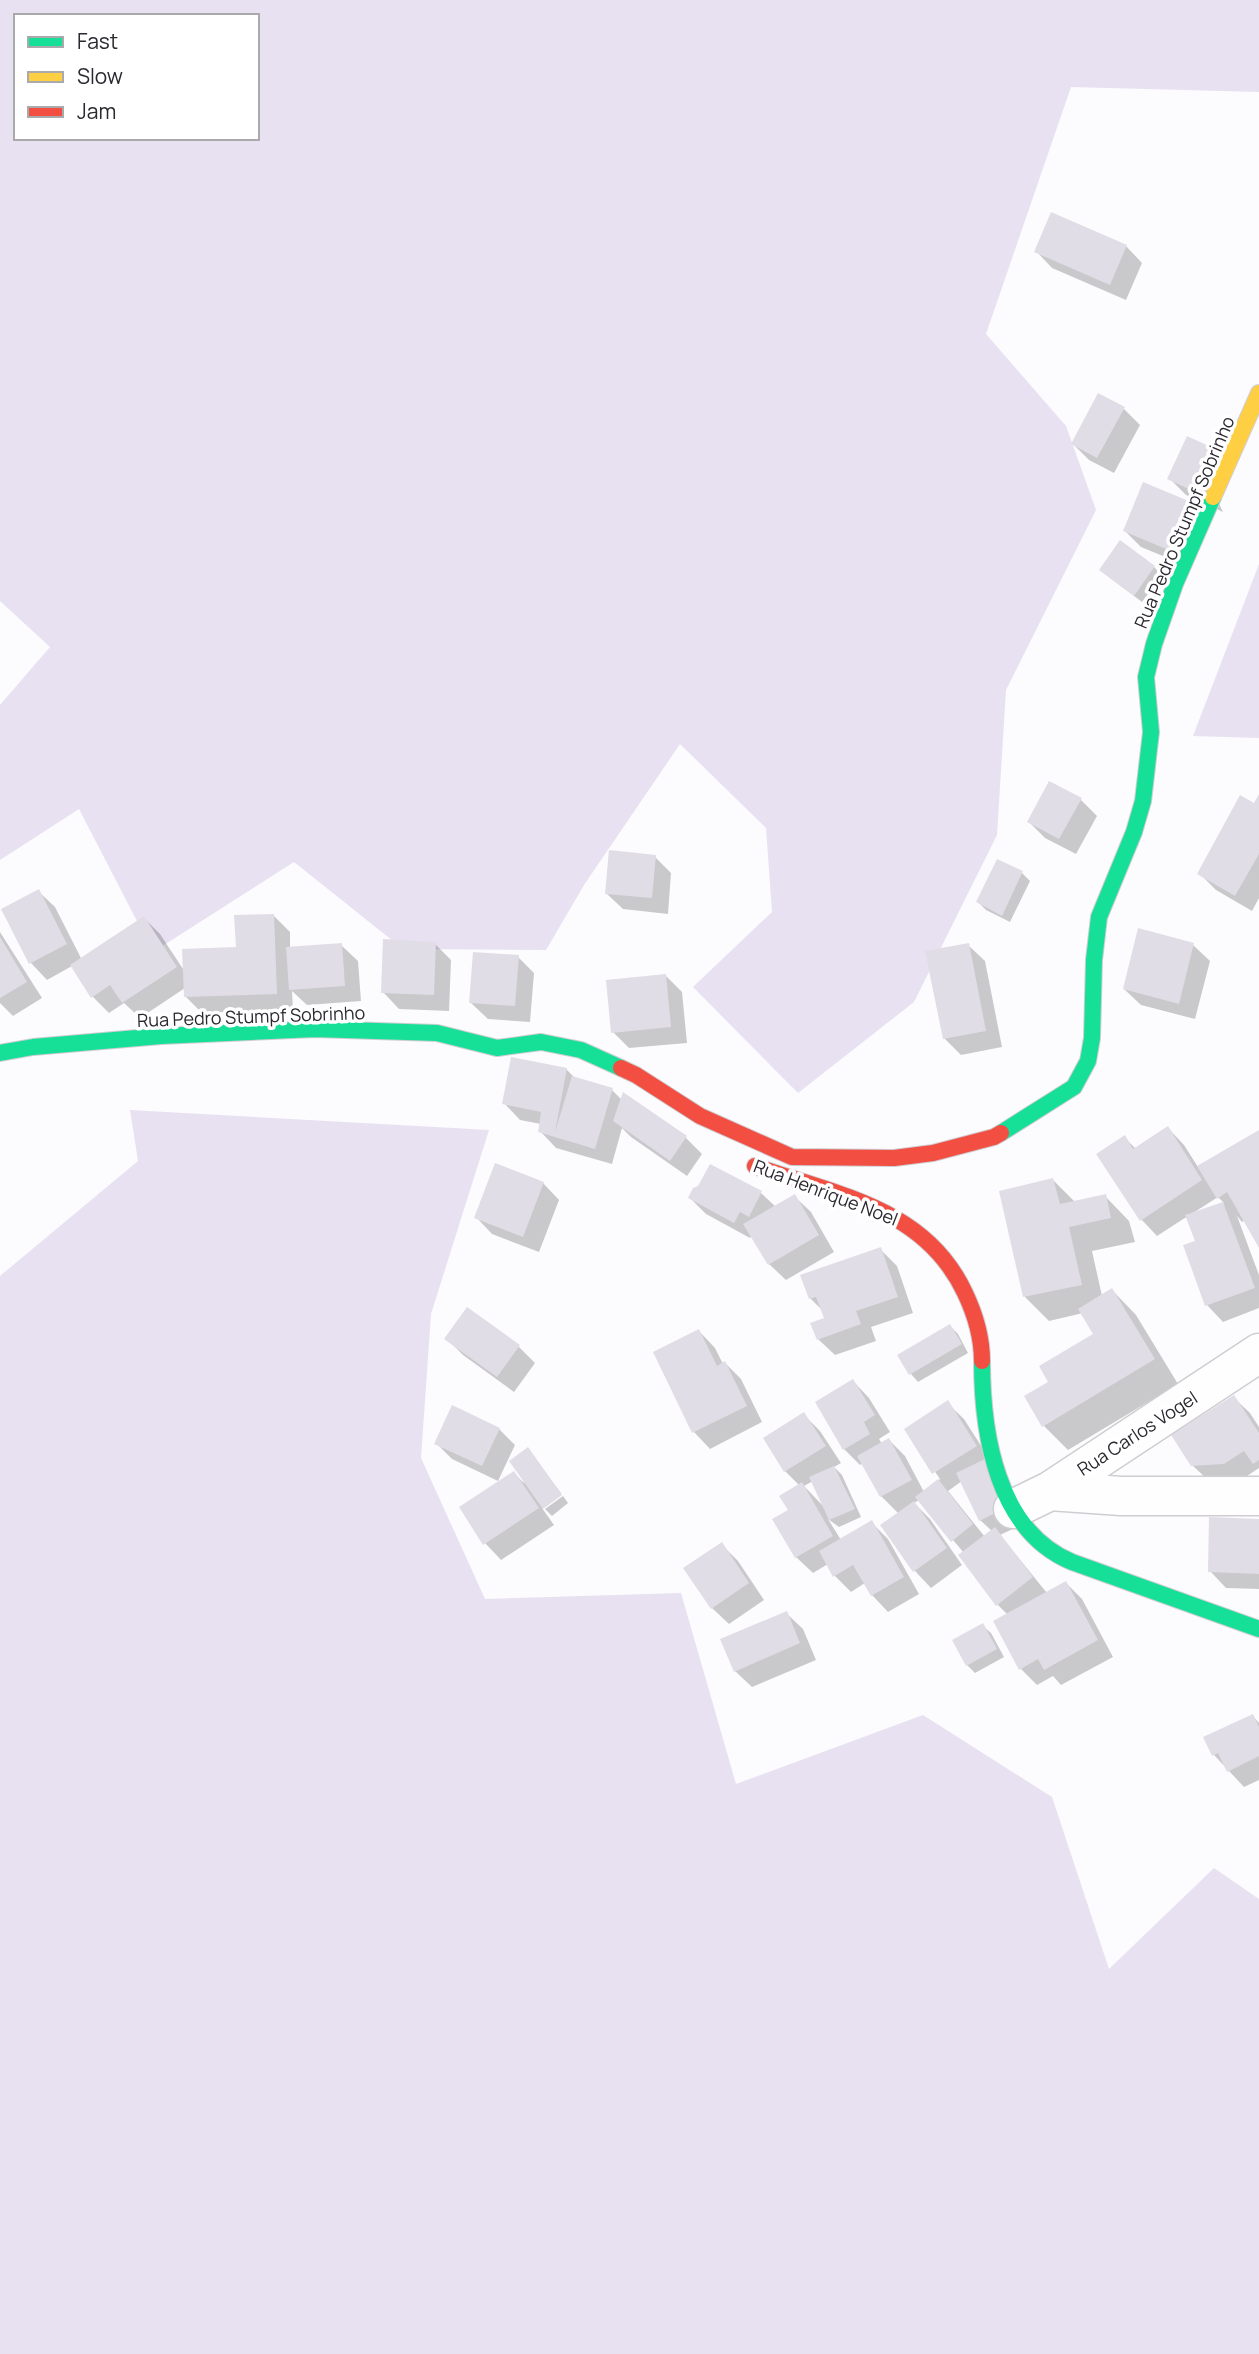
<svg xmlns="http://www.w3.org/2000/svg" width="1259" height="2354" font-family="Manrope,sans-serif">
<rect width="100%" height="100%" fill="#fcfbfd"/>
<path fill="#e8e1f2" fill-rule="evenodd" d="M0 0H1259V92L1071 87 986 334 1066 426 1096 510 1006 690 997 835 914 1002 798 1093 693 987 772 912 766 828 680 744 584 885 546 950 403 949 294 862 153 952 79 809 0 860V705L50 647 0 601ZM16 16H257V138H16Z
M1259 564V738L1193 736Z
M130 1110 489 1130 431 1314 421 1458 485 1599 681 1593 736 1784 923 1715 1052 1797 1109 1969 1214 1868 1259 1899V2354H0V1276L138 1161Z"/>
<path fill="#0003" fill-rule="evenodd" d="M1126 246 1142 263 1126 300 1052 268 1036 251Z
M1124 409 1140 425 1114 473 1089 460 1073 444Z
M1188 439 1223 512 1186 495 1170 479Z
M1144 484 1187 566 1141 547 1125 531Z
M1154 567 1162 575 1142 602 1109 577Z
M1259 798V898L1252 911 1216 890 1199 873Z
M1081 800 1097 816 1076 854 1045 838 1029 822Z
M655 857 671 873 668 914 623 909 606 893Z
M998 861 1022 873 1030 881 1010 922 986 910 978 902Z
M38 891 55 907 82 960 144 918 160 934 185 972 237 949 273 915 290 932V949L341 945 358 961 361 1001 307 1005 292 991 293 1009 202 1013 186 997 185 988 140 1018 124 1003 109 1013 92 996 72 966 47 980 31 963 3 910Z
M0 932 42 998 13 1016 0 1003Z
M435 944 451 960 449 1011 399 1009 383 992Z
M968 945 985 961 1002 1047 961 1055 944 1038Z
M1193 945 1210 961 1195 1019 1141 1005 1124 989Z
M518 957 534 973 530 1022 488 1019 471 1003Z
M666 976 682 992 687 1043 629 1048 613 1032Z
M566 1069 576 1079 612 1090 622 1100 686 1138 702 1154 687 1176 631 1137 622 1128 612 1164 556 1148 540 1131 541 1124 520 1120 504 1103Z
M1168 1128 1184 1145 1198 1167 1259 1132V1244L1245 1220 1242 1222 1237 1216 1259 1275V1308L1223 1322 1207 1305 1197 1242 1188 1216 1157 1236 1141 1219 1125 1138 1136 1149ZM1218 1197 1224 1203 1194 1214 1193 1213Z
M711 1166 761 1193 776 1207 794 1196 811 1212 834 1252 786 1280 769 1264 752 1235 750 1238 706 1214 690 1198 700 1187Z
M1053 1180 1076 1203 1105 1196 1129 1221 1135 1242 1092 1251 1102 1296 1112 1290 1136 1315 1178 1384 1068 1450 1044 1426 1050 1382 1096 1335 1083 1313 1049 1321 1025 1297Z
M543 1183 559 1200 539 1252 492 1234 476 1217Z
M880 1249 897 1266 913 1313 871 1327 876 1341 835 1355 818 1339 826 1319 823 1311 810 1298Z
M467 1310 519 1347 535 1363 514 1392 463 1355 446 1338Z
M950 1326 958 1334 968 1353 918 1382 911 1374 900 1356Z
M699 1331 715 1348 723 1364 725 1363 741 1379 762 1422 710 1449 694 1432 655 1353Z
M853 1381 869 1398 890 1432 879 1439 882 1444 889 1440 905 1456 924 1492 940 1479 906 1430 947 1403 964 1419 992 1463 1023 1524 1000 1535 1047 1593 1066 1583 1082 1599 1113 1657 1061 1685 1053 1676 1037 1685 1021 1669 1008 1615 998 1605 964 1553 919 1500 914 1503 930 1519 962 1565 931 1588 915 1571 882 1526 899 1514 881 1496 863 1463 860 1465 844 1449ZM962 1481 980 1520 992 1531 985 1537 948 1491Z
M1233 1397 1250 1413 1259 1427V1468L1241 1480 1209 1481 1192 1465Z
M804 1415 820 1431 841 1463 834 1467 842 1475 861 1517 839 1527 828 1519 841 1540 872 1523 888 1539 919 1594 888 1612 872 1595 865 1583 851 1592 835 1576 828 1564 813 1573 796 1557 790 1511 800 1486 785 1471 765 1438ZM813 1481 824 1507 804 1486Z
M499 1429 515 1445 498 1481 452 1459 436 1443Z
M528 1450 561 1493 542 1508 554 1525 501 1560 485 1543 514 1473 524 1483 525 1481Z
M563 1496 568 1503 552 1516 545 1509Z
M1259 1520V1589L1226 1588 1210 1571Z
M721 1544 738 1561 764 1600 729 1624 712 1608Z
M786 1613 803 1629 816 1660 752 1687 735 1671Z
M983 1626 991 1633 1004 1657 975 1673 967 1665Z
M1253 1716 1259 1723V1780L1244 1787 1214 1755 1205 1738Z"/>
<path fill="#e1dde6" d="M1051 212 1127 245 1110 285 1034 252Z
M1098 393 1125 407 1097 458 1071 444Z
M1187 436 1226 454 1206 497 1167 479Z
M1143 482 1191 502 1171 551 1123 531Z
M1120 540 1155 566 1134 596 1099 570Z
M1049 781 1082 798 1059 839 1027 822Z
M1259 794V854L1235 896 1197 874 1240 795 1254 803Z
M609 850 656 855 652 898 605 894Z
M997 859 1023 871 1002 916 976 902Z
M39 889 67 944 29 964 1 909Z
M274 914 277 994 184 997 182 949 236 947 234 915Z
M144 916 177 967 122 1003 110 985 91 998 70 965Z
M1138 928 1194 943 1179 1004 1123 989Z
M0 937 27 982 0 998Z
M383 939 436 942 434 995 381 993Z
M342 943 345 986 289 990 286 947Z
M969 943 986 1031 943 1039 925 951Z
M473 952 519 955 515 1006 469 1003Z
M666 974 671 1027 611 1033 606 980Z
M511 1057 567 1068 555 1132 572 1076 613 1088 595 1149 538 1132 541 1112 502 1104Z
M623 1092 687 1136 670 1161 613 1121Z
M1168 1126 1202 1180 1140 1221 1096 1154 1125 1135 1133 1149Z
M1259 1130V1248L1227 1192 1217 1199 1197 1166Z
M495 1163 544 1182 523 1237 474 1218Z
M710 1164 762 1191 749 1217 740 1212 734 1223 688 1198 693 1188 698 1186Z
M1053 1178 1060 1204 1106 1194 1111 1218 1069 1227 1082 1285 1023 1297 999 1191Z
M795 1194 819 1235 768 1265 743 1224Z
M1223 1202 1255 1288 1205 1306 1183 1245 1195 1241 1185 1215Z
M881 1247 898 1297 856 1311 861 1324 817 1340 810 1323 824 1318 816 1297 809 1299 800 1275Z
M1112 1288 1155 1359 1042 1427 1024 1396 1048 1382 1039 1366 1093 1334 1078 1309Z
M467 1307 520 1345 497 1377 444 1339Z
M950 1324 962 1344 909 1375 897 1355Z
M699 1329 717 1366 725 1361 747 1406 692 1433 653 1352Z
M853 1379 875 1415 864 1422 870 1434 843 1450 815 1402Z
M1234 1395 1259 1433V1460L1253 1464 1244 1451 1224 1464 1191 1466 1171 1435Z
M948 1400 977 1446 932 1474 904 1429Z
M452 1405 500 1428 482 1466 434 1444Z
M804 1412 826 1446 784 1472 763 1438Z
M889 1438 912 1480 880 1497 857 1456Z
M528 1447 562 1495 543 1509 509 1461Z
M985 1459 1008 1507 979 1521 956 1473Z
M834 1466 855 1509 829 1520 809 1477Z
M514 1471 539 1508 483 1545 459 1507Z
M938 1479 973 1524 951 1542 915 1497Z
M802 1482 833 1536 795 1558 772 1519 788 1510 779 1496Z
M914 1501 947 1548 913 1572 880 1525Z
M1209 1517 1259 1519V1574L1208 1572Z
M872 1520 904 1577 871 1596 853 1565 833 1577 819 1551Z
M995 1527 1033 1577 996 1606 958 1555Z
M722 1542 749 1583 711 1609 683 1568Z
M1066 1581 1098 1640 1044 1670 1038 1659 1019 1670 993 1621Z
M787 1611 800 1643 734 1672 720 1639Z
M983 1623 997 1649 966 1666 952 1640Z
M1253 1714 1259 1727V1756L1227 1772 1218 1753 1212 1756 1203 1737Z"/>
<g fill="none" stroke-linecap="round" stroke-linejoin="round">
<g stroke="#cfcdd2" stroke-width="41">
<path id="street" d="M1050 1491 1121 1496H1259
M1013 1509 1050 1491 1259 1353"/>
</g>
<g stroke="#cfcdd2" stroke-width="18">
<path id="fast" d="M0 1053 33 1047 161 1036 315 1029 437 1033 497 1048 541 1042 581 1050 621 1068
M1001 1133 1074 1087 1088 1061 1092 1038 1094 960 1099 917 1134 832 1143 801 1151 732 1146 677 1154 644 1175 584 1213 497
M982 1361C982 1434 997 1531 1072 1562L1259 1629"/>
</g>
<g stroke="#cfcdd2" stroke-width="18">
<path id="slow" d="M1213 497 1259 393"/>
</g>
<g stroke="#cfcdd2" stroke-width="18">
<path id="jam" d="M621 1068 636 1075 700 1116 792 1157 894 1158 933 1153 994 1137 1001 1133
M755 1166C836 1195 925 1207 965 1293 975 1314 982 1338 982 1361"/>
</g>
<use href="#street" stroke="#fffeff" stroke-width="38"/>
<use href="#fast" stroke="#16e098" stroke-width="16"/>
<use href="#slow" stroke="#ffcf43" stroke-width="16"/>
<use href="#jam" stroke="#f24e42" stroke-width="16"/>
</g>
<g text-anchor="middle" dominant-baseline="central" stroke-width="7" stroke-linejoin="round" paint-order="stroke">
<g font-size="18" fill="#2b2830" stroke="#fff">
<text transform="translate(1184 522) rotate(-67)">Rua Pedro Stumpf Sobrinho</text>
<text transform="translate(251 1016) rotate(-2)">Rua Pedro Stumpf Sobrinho</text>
<text transform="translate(826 1192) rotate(21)">Rua Henrique Noel</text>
<text transform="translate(1137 1433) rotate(-33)">Rua Carlos Vogel</text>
</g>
</g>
<rect x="14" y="14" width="245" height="126" fill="#ffffff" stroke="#aaa9ac" stroke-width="2"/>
<rect x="28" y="37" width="35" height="10" fill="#16e098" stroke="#aaa9ac" stroke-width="2"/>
<text x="77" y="49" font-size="21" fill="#2b2830">Fast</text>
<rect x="28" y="72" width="35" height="10" fill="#ffcf43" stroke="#aaa9ac" stroke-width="2"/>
<text x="77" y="84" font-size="21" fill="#2b2830">Slow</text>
<rect x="28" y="107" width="35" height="10" fill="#f24e42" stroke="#aaa9ac" stroke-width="2"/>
<text x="77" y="119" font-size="21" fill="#2b2830">Jam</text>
</svg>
